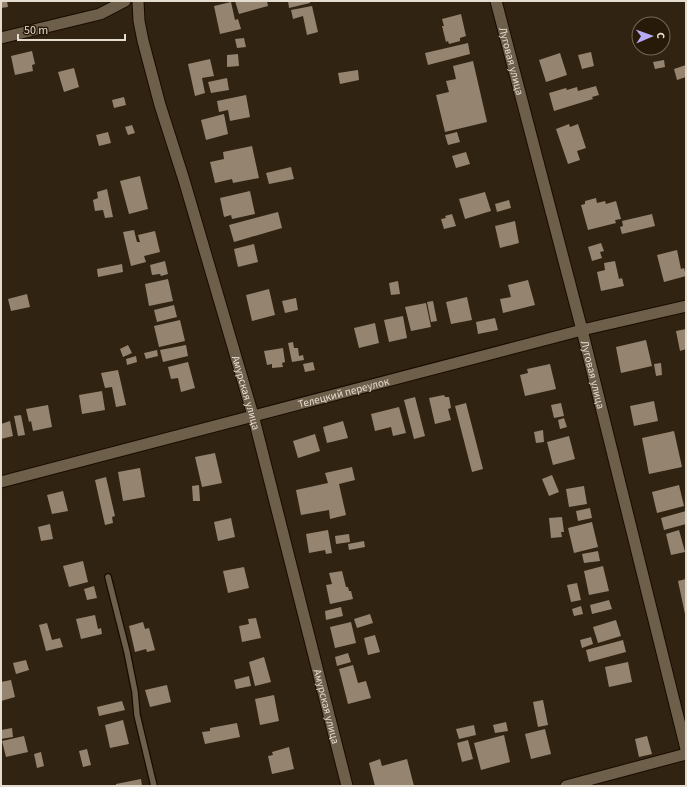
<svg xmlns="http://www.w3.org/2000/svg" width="687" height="787" font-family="'Source Sans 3',sans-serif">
<rect width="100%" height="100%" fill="#312311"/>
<path fill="#958570" d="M1 1H7L8 7 1 8Z
M235 1H267L268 6 239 14Z
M288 1H310V3L289 8Z
M231 2 235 20 238 19 241 29 220 34 214 6Z
M312 6 318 32 307 35 303 16 293 19 291 10Z
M461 14 466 36 460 38V41L449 44 448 41 446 42 442 26H444L442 19Z
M244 38 246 47 237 48 235 39Z
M468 43 470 54 428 65 425 53Z
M32 51 35 64 32 65 33 71 15 75 11 56Z
M591 52 594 66 582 69 578 55Z
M560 53 567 75 546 82 539 60Z
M238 54 239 66 227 67V55Z
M210 59 214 76 202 78 205 93 195 96 188 64Z
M664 60 665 67 655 69 653 62Z
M473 61 487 122 445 132 436 95 449 92 446 81 456 79 453 66Z
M686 65V77L677 80 674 69Z
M74 68 79 87 64 92 58 72Z
M358 70 359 80 340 84 338 73Z
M227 78 229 90 211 93 208 82Z
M596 86 599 95 592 97 593 99 554 111 549 93 566 88 567 90 577 87 578 91Z
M246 95 250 117 230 121 228 110 219 112 217 101Z
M124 97 126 105 114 108 112 100Z
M224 114 228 134 206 140 201 120Z
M569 124 570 127 578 124 586 148 577 151 580 160 568 164 556 129Z
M132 125 135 133 128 135 125 127Z
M108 132 111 143 99 146 96 135Z
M457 132 460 142 448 145 445 135Z
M252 146 259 178 233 183 232 179 215 183 210 162 224 159 223 152Z
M466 152 470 164 456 168 452 156Z
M291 167 294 179 269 184 266 173Z
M140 176 148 209 129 214 120 181Z
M107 189 113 217 105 218 103 210 95 211 93 200 98 198 97 192Z
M250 191 255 214 232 219 231 215 224 217 220 198Z
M485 192 491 211 465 219 459 199Z
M596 198 597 203 605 201 606 204 616 201 621 219 615 220 616 223 588 230 581 205 585 204V201Z
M509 200 511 208 497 212 495 204Z
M278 212 282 228 234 242 229 225Z
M452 214 456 226 444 229 441 219 446 218 445 216Z
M652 214 655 226 622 234 620 227 623 226 622 221Z
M515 221 519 243 500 248 495 226Z
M134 230 137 242H140L138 235 155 231 160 252 144 256 146 262 131 266 123 232Z
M601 243 604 251 600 252 602 258 592 261 588 247Z
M254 244 258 262 238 267 234 249Z
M677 250 681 269 684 268 686 276 664 282 657 255Z
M165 261 168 274 161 276 160 274 152 275 150 265Z
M615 261 619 279 622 278 624 286 601 291 597 272 605 270 604 263Z
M122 264 123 272 98 277 97 269Z
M168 279 173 301 149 306 145 284Z
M528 280 535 305 503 313 500 299 511 297 508 285Z
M398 281 400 294 391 295 389 283Z
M269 289 275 315 252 321 246 295Z
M27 294 30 307 11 311 8 299Z
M467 297 472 320 451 324 446 302Z
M296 298 298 310 285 313 282 301Z
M433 301 437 321 431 322 427 302Z
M426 303 431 327 411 331 405 307Z
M174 305 177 317 157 322 154 310Z
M403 316 407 338 389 342 384 320Z
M495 318 498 330 478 334 476 322Z
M180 320 185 341 159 347 154 326Z
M375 323 379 343 359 348 354 328Z
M686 329V349L680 351 676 331Z
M646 340 652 366 621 373 616 347Z
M293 342 294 348H298L299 356 303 355 304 360 292 362 288 343Z
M128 345 132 353 123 357 120 349Z
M186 345 188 356 163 362 160 350Z
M283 348 285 362 282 363 283 367 272 368V364L267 365 264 351Z
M157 350 158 356 146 359 144 353Z
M136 356 137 362 127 365 126 359Z
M188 362 195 388 181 392 178 378 171 379 168 367Z
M313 362 315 370 305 372 303 364Z
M661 363 662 375 656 376 654 364Z
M550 364 556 389 525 396 520 375 528 373 527 369Z
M118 370 126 405 116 407 112 387 105 388 101 373Z
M102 391 105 410 82 414 79 395Z
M444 395 445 397H449L451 408 448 409 451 420 435 424 429 398Z
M415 397 425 436 414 439 404 400Z
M654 401 658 421 634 426 630 406Z
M466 403 483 469 472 472 455 406Z
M561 403 564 416 554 418 551 405Z
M48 405 52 427 33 431 31 421 29 422 26 409Z
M399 407 406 433 393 436 391 427 375 431 371 414Z
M21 415 25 435 18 436 14 416Z
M564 418 567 427 560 429 558 420Z
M10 421 13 436 1 439V424Z
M343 421 348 438 327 443 323 427Z
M543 430 544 442 536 443 534 432Z
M674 431 682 467 649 474 642 438Z
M315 434 320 451 298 458 293 441Z
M569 436 575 459 553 465 547 442Z
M215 453 222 483 202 487 195 457Z
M352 467 355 480 339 484 346 515 330 519 329 510 301 515 296 490 328 483 325 473Z
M140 468 145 497 123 501 118 472Z
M552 475 559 492 549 496 542 479Z
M106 477 115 516 112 517 113 523 105 525 95 480Z
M199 485 200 501H193L192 486Z
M679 485 684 506 657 513 652 492Z
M584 486 587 504 569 507 566 489Z
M63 491 68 511 52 514 47 495Z
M590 508 592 518 578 521 576 511Z
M686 511V524L664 530 661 518Z
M562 517 564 532H561L562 537 551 538 549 518Z
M231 518 235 537 218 541 214 522Z
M592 522 598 547 574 553 568 528Z
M50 524 53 539 41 541 38 527Z
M328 530 332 553 326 554 325 550 309 553 306 534Z
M679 530 685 552 671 555 666 534Z
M349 534 350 542 336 544 335 536Z
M364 541 365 547 349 550 348 544Z
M598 551 600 561 584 563 582 554Z
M83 561 88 582 69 587 63 566Z
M603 566 609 591 589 595 584 571Z
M244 567 249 588 228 593 223 571Z
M342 571 346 587H348L349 591H351L353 599 330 604 326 585 332 584 329 573Z
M686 579V614H685L678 581Z
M577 583 581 600 571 602 567 585Z
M94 586 97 598 87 600 84 589Z
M609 600 612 609 592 614 590 605Z
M581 606 583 614 574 616 572 609Z
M341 607 343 616 326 620 325 611Z
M370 614 373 623 357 628 354 619Z
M95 615 98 629 101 628 102 634 81 639 76 619Z
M256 618 261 638 242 642 239 626 249 624 248 619Z
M616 620 621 636 598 643 593 627Z
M143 622 145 629 149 628 155 650 147 652 146 649 135 652 129 626Z
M351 622 356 643 335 648 330 627Z
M47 623 52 640 60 638 63 647 46 651 39 625Z
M375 635 380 652 368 655 364 638Z
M591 637 593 644 582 648 580 640Z
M623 640 626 652 589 662 586 650Z
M348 653 351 662 337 666 335 657Z
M264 657 271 682 255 686 249 662Z
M26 660 29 670 16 674 13 663Z
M628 662 632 682 609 687 605 667Z
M353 665 358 683 366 681 371 698 348 704 339 669Z
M249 676 251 686 236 689 234 680Z
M11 680 15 697 1 701V682Z
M167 685 171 702 150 707 145 690Z
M274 695 279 721 260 725 255 699Z
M543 700 548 725 538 727 533 702Z
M122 701 125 710 99 716 97 707Z
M123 720 129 744 110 748 105 725Z
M506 722 508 731 495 733 493 725Z
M237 723 240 737 205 744 202 732 210 731V728Z
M474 725 476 735 459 739 456 729Z
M12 728 13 737 1 739V730Z
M545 729 551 754 531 759 525 734Z
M504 735 510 762 481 770 474 743Z
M24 736 28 752 6 757 2 741Z
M647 736 652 754 639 757 635 739Z
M468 740 473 759 462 762 457 743Z
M289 747 294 769 272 774 268 756 273 755 272 752Z
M87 749 91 765 83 767 79 751Z
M41 752 44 766 37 768 34 754Z
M380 759 382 766 407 759 414 786H375L369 763Z
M141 779 142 786H116V784Z"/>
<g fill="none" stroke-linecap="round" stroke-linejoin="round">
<g stroke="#180c00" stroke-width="8">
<path id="lane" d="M108 577 127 652 135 692 137 715 154 786"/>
</g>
<g stroke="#180c00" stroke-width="13">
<g id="street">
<path id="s1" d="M138 1 139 21 143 41 160 105 184 180 253 415 347 786"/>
<path id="s2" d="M496 1 582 330 686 749"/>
<path d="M1 38 100 14 125 1"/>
<path id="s3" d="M1 482 582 330 686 306"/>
<path d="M566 786 686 754"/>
</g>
</g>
<use href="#lane" stroke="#6e5f4b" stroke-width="5.5"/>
<use href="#street" stroke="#6e5f4b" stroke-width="11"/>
</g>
<g text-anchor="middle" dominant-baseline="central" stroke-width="4" stroke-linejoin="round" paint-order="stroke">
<g font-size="11" fill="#e5dcd0" stroke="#271a08">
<text stroke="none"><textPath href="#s2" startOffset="62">Луговая улица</textPath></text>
<text stroke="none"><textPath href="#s2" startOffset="386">Луговая улица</textPath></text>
<text stroke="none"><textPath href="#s1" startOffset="407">Амурская улица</textPath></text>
<text stroke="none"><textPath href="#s3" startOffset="354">Телецкий переулок</textPath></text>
<text stroke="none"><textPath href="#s1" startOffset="731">Амурская улица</textPath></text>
</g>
</g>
<rect width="687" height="787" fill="none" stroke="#e5dcd0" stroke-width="4"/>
<g transform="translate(651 36) rotate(88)"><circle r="19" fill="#271a08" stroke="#736858"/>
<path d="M0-3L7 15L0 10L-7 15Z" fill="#b7abf8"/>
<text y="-6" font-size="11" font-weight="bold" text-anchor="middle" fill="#e5dcd0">С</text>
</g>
<path d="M18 34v6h107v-6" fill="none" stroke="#e5dcd0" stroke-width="2"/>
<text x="24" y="34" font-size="12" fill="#e5dcd0" stroke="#271a08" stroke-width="3" paint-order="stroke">50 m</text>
</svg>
